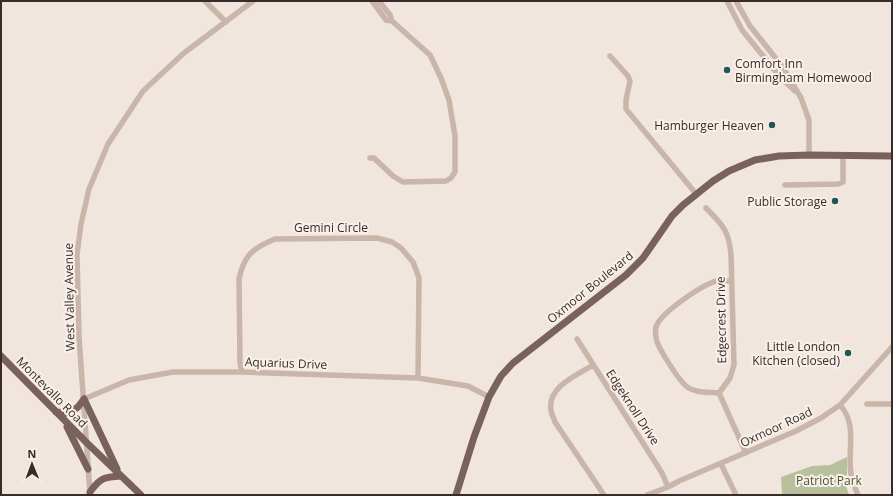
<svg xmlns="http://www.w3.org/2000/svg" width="893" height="496" font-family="'Open Sans',sans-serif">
<rect width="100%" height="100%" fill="#f1e6dd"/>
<path fill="#b8c09e" d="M847 457V475L843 476 849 495H782L781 477 812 466 830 465Z"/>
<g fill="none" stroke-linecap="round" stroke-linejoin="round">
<path stroke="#c9b5a9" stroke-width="5.5" d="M205 1 226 22
M379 1 390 15 392 21
M727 1 742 30 780 77 795 91
M736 1 750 26 782 66 801 98 809 120V155
M610 56 628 76 630 81 626 100V109L697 195
M370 158H374L393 176 403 182 446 181 451 178 455 172V136L449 100 441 78 430 55 392 21 386 20 372 1
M785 185 838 184 843 182V155
M706 208C723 225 729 231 731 255L734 365 730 378 719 393
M577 339 662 473 668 487
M593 365C577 375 547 387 551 410 551 414 554 418 555 422L604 495
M242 372 240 363 239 279C244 255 253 248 275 239L377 238 392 242 401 248 413 262 419 278 418 378
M719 393C708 392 694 393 686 386 678 379 661 352 657 342 656 339 655 331 656 327 660 313 700 287 713 282 719 280 726 281 731 281
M719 393 746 453
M84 399 129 380 173 372H242L418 378 468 386 489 397
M867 404H892
M840 405C858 425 847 449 851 474 852 481 855 488 858 495
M721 464 736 495
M90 493 79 337 77 255 81 224 89 189 108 144 143 91 184 53 253 1
M647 495 668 487 679 481 796 431 821 418 840 405 892 347"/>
<path stroke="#78625b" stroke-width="7" d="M1 356 87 443 141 495
M84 399 117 469
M56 412 69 413 78 407 84 399
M67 427 88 469
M90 492C100 478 104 477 121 476
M456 495 474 437 489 397 501 376 513 363 626 275 643 258 672 216 683 205 713 181 729 171 755 160 779 156 809 155 892 156"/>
</g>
<g fill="#205755" stroke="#f9f0ea" stroke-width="1.5">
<circle cx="727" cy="70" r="4"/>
<circle cx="772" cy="125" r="4"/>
<circle cx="835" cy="201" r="4"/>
<circle cx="848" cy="353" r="4"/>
</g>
<g text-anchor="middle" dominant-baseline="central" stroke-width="4" stroke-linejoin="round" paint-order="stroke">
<g font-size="12" fill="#372c29" stroke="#f9f0ea" text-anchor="end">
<text x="735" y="63" text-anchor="start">Comfort Inn<tspan x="735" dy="14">Birmingham Homewood</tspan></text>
<text x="764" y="125">Hamburger Heaven</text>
<text x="827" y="201">Public Storage</text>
<text x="840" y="346">Little London<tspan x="840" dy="14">Kitchen (closed)</tspan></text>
</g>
<g font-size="12" fill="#372c29" stroke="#f9f0ea">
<text x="331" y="227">Gemini Circle</text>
<text transform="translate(590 287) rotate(-39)">Oxmoor Boulevard</text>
<text transform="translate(69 297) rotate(-91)">West Valley Avenue</text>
<text transform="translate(721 320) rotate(-91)">Edgecrest Drive</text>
<text transform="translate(286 363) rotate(2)">Aquarius Drive</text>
<text transform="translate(52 392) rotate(45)">Montevallo Road</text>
<text transform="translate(633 407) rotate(57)">Edgeknoll Drive</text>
<text transform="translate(776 427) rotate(-25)">Oxmoor Road</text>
</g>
<g font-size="12" fill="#4a542e" stroke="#f9f0ea">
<text x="829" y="480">Patriot Park</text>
</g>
</g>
<rect width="893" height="496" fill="none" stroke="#372c29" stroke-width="4"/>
<g transform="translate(32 464) rotate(359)" stroke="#f9f0ea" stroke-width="3" paint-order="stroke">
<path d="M0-3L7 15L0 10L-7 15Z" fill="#372c29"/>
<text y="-6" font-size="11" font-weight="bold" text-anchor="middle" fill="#372c29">N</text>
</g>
</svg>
